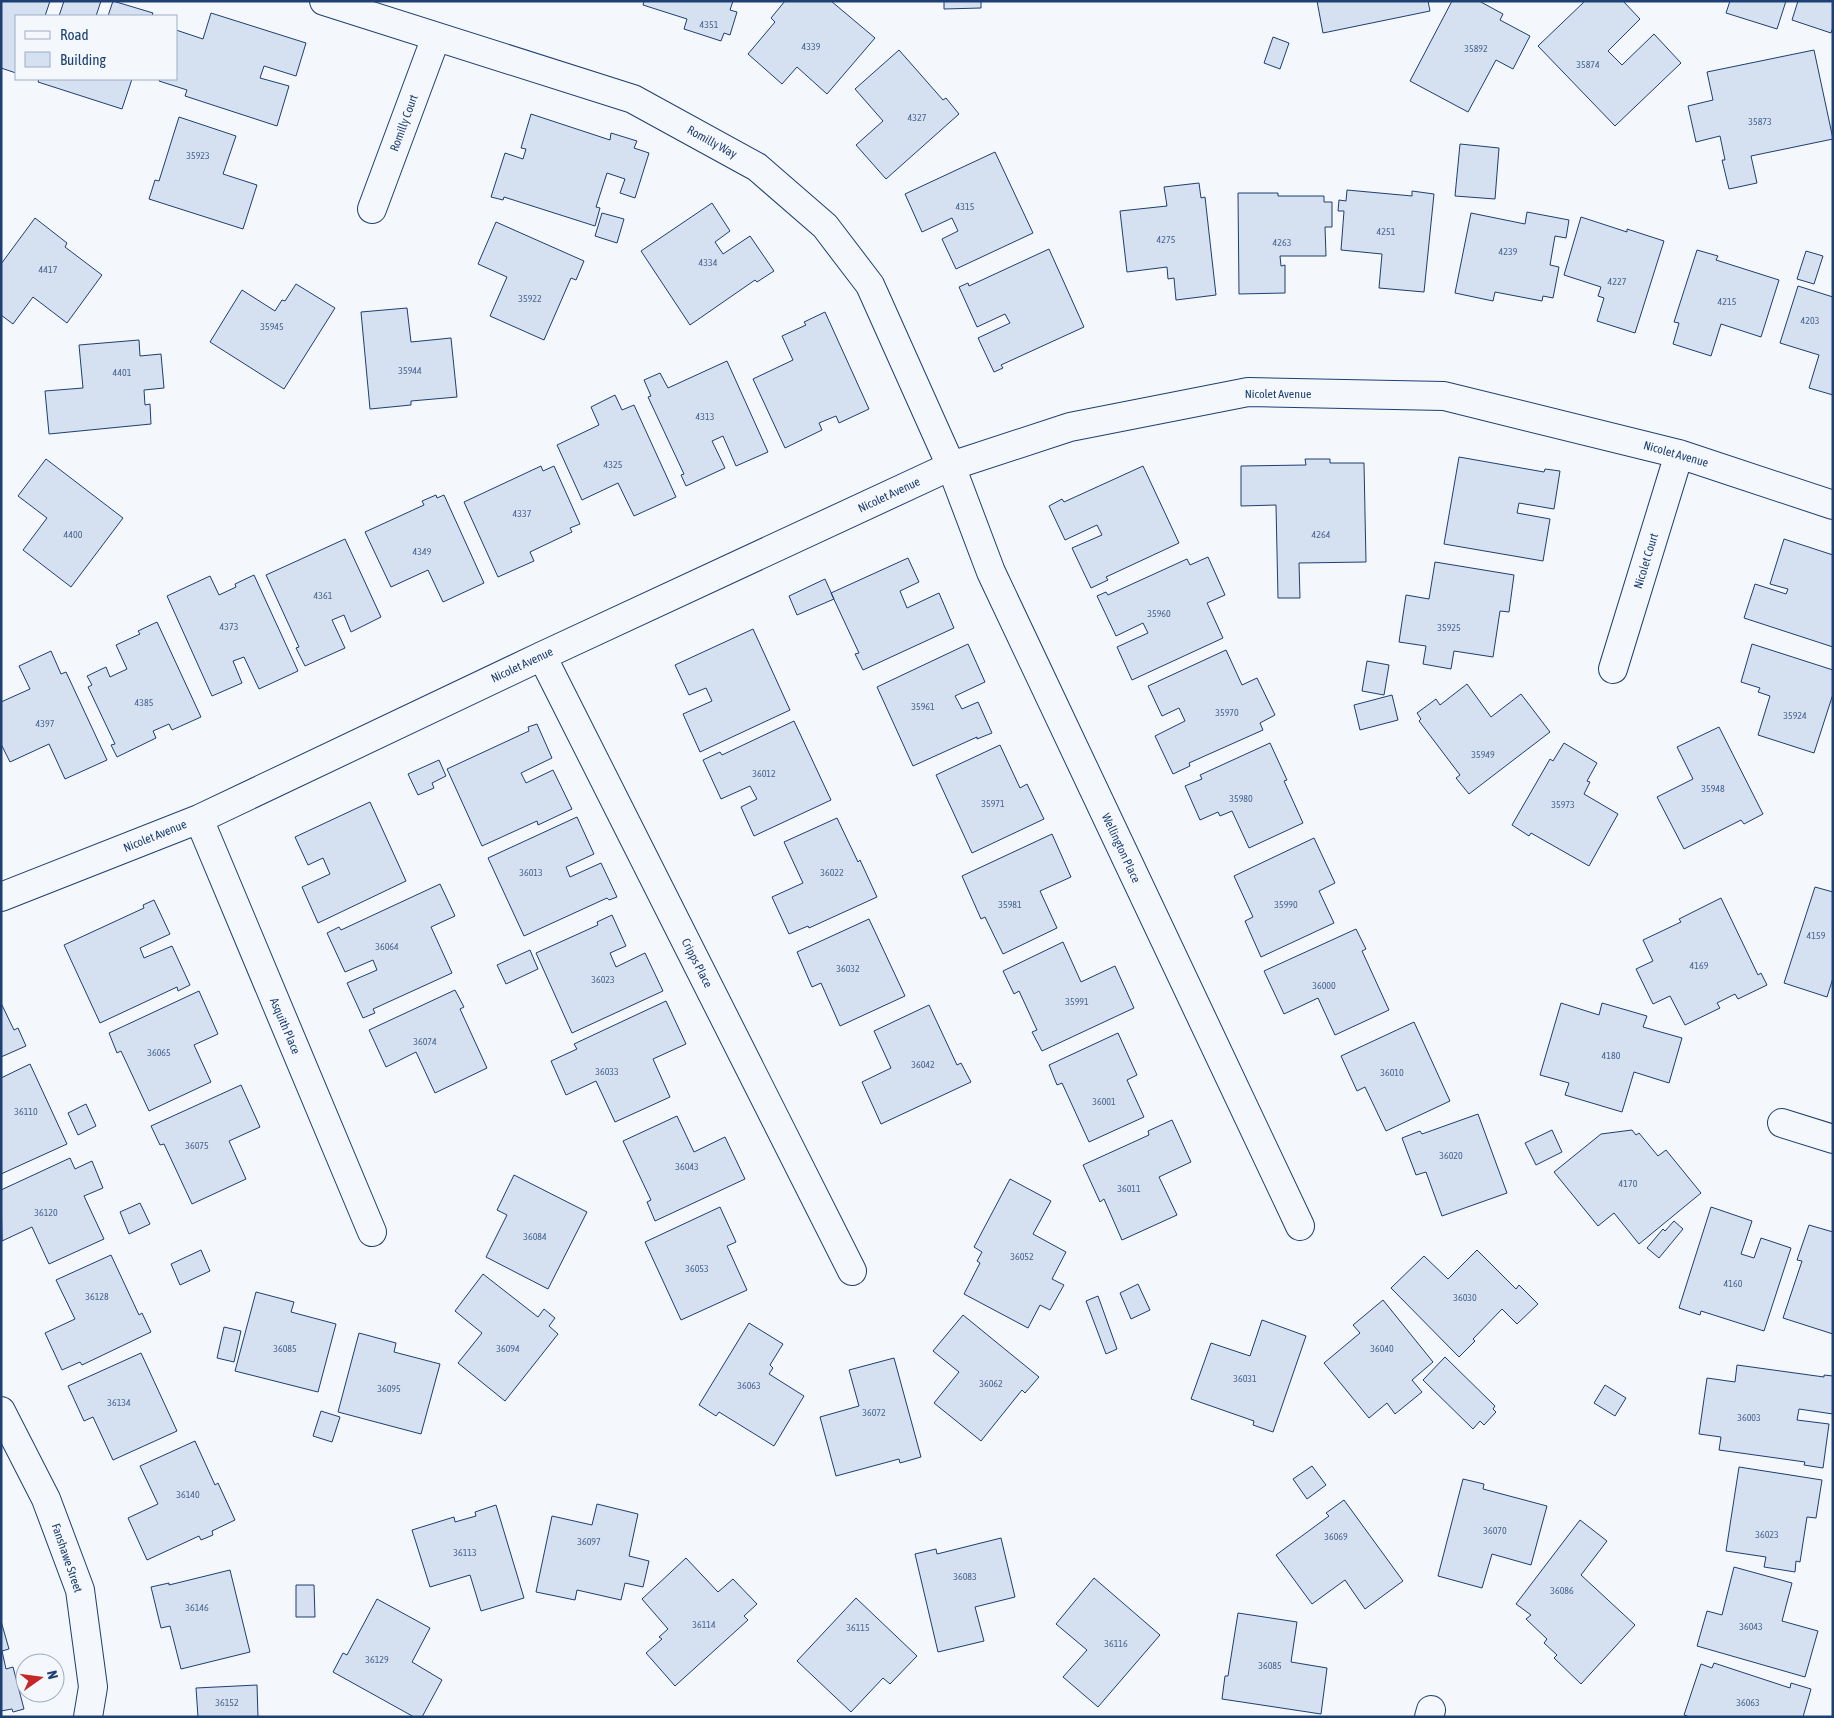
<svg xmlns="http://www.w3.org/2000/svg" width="1834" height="1718" font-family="'Asap Condensed',sans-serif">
<rect width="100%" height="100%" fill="#f4f7fb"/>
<path fill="#d5e0f0" stroke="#1d3f73" d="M1 1H50L45 16H16V73L1 68Z
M64 1H101L96 16H59Z
M113 1 153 13 152 16H108Z
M644 1H733L730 10 737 12 730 35 724 33 721 41 684 29 687 19 643 5Z
M785 1H831L875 38 827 94 797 67 782 84 748 54 775 22 771 18Z
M944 1H981V8L944 9Z
M1317 1H1428L1430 11 1323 33Z
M1452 1H1479L1503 14 1500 20 1530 36 1513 69 1496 60 1468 112 1410 81Z
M1585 1H1623L1640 19 1608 51 1622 65 1654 34 1681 63 1615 126 1538 46Z
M1730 1H1786L1777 29 1726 13Z
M1798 1H1833V27L1831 33 1792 20Z
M211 13 306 43 296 76 264 66 260 78 289 86 277 126 185 96 187 90 159 81 160 79H176V30L203 39Z
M1273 37 1289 43 1280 69 1264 63Z
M899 50 943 100 946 98 959 114 886 179 856 145 883 121 855 89Z
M1814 50 1833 139 1751 156 1757 183 1729 189 1722 160H1725L1720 136 1696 142 1688 106 1713 100 1707 72Z
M39 79H132L122 109 38 82Z
M531 114 610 140 611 133 637 141 634 148 649 153 635 198 620 193 625 179 607 173 596 207 600 208 595 226 504 197 503 200 491 197 505 153 523 159 526 149 521 148Z
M179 117 236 136 223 174 257 185 243 229 149 199 155 180 159 181Z
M1460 144 1499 148 1495 199 1455 196Z
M995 152 1033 233 956 269 942 239 958 231 952 218 922 232 905 194Z
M1199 183 1201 198 1205 197 1216 295 1176 300 1174 278 1168 279 1167 267 1127 272 1120 211 1167 206 1164 187Z
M1347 190 1412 196V191L1434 194 1424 292 1379 288 1382 254 1341 250 1344 211H1338L1339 200 1346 201Z
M1238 193H1278V196H1324V202H1332V227H1325L1326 256H1280L1281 266 1285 265V293L1239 294Z
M712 203 730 231 715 242 723 254 750 236 774 271 757 282 755 280 690 325 641 251Z
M1527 212 1569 220 1566 238 1555 236 1550 265 1559 267 1553 298 1543 296 1542 301 1495 292 1493 301 1455 293 1471 213 1525 224Z
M602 213 624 219 617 243 595 236Z
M1581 217 1627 232V229L1664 241 1635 333 1597 321 1604 298 1598 296 1601 287 1564 275Z
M35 218 67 243 65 247 102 275 67 323 33 297 13 324 1 315V264Z
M496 222 584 261 576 280 571 278 544 340 490 316 507 277 478 264Z
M1049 249 1084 327 1001 365 1003 368 994 372 978 338 1010 323 1005 314 977 327 959 287 968 283 969 286Z
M1697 250 1718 256 1716 260 1779 280 1761 337 1721 324 1711 356 1673 344 1679 323 1674 322Z
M1806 251 1823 256 1814 284 1797 279Z
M296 284 335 308 284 389 210 342 242 290 275 311 282 300 285 301Z
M1798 286 1833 297V395L1809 388 1819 355 1780 343Z
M407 308 411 342 451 338 457 397 411 401V405L370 409 361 312Z
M825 312 869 409 839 423 836 416 819 423 822 430 785 448 753 379 793 360 782 336 806 325 804 322Z
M139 340 140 356 161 354 164 388 144 390 145 405 150 404 151 424 49 434 45 391 83 388 79 345Z
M727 361 768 452 736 466 723 436 712 441 725 468 686 486 681 475 684 474 648 397 651 396 644 380 660 373 668 388Z
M615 395 622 410 634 405 676 497 634 516 618 483 582 500 557 445 599 425 591 407Z
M1459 457 1544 472 1545 469 1560 471 1554 509 1519 503 1517 513 1550 519 1543 561 1444 544Z
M46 459 123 518 71 587 23 550 47 518 18 496Z
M1305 459H1330V463H1364L1366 562 1299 563 1300 598H1278L1276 505 1241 506V466L1306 465Z
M541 466 543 471 554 466 580 524 570 528 572 532 530 552 534 561 498 577 464 502Z
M1143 466 1179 543 1106 577 1108 580 1091 588 1072 548 1102 535 1097 525 1065 540 1049 506 1062 499 1064 502Z
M436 495 437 498 444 495 484 583 443 602 428 570 391 587 365 532 424 505 422 501Z
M345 539 381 617 351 632 344 615 332 620 345 648 305 666 296 648 299 647 266 575Z
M1784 539 1833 555V647L1744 618 1755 584 1786 594 1788 589 1770 584Z
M1208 557 1225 595 1207 603 1223 638 1132 680 1117 647 1148 633 1143 623 1116 636 1097 596 1106 592 1108 595 1187 559 1190 565Z
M908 558 919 582 900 591 907 608 939 593 954 628 863 670 855 654 859 653 831 593Z
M1435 562 1514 575 1509 612 1500 611 1493 657 1454 651 1451 669 1423 664 1426 646 1399 642 1406 595 1429 599Z
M254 575 298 671 259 689 244 657 233 661 242 683 212 696 167 596 210 576 219 595 236 587 235 584Z
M825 579 834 599 797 615 789 596Z
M157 622 201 717 172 730 169 724 153 731 156 738 117 757 111 745 115 744 88 687 92 685 87 676 106 667 110 677 127 669 116 645 140 634 138 631Z
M753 629 790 710 700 752 683 714 712 701 706 688 689 695 675 665Z
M968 644 985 682 955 696 962 709 978 702 992 733 977 739V737L913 766 877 687Z
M1752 644 1833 670V694L1814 753 1758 735 1770 696 1758 692 1760 688 1741 682Z
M1226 650 1242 685 1257 678 1275 715 1260 723 1263 730 1189 763 1190 766 1173 774 1155 736 1185 721 1179 708 1162 716 1148 686Z
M51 651 61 674 66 672 107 760 65 779 49 744 10 762 1 744V702L30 689 19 666Z
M1367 661 1389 665 1384 695 1362 691Z
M1467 684 1491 717 1521 694 1550 732 1469 794 1456 778 1460 775 1419 721 1421 719 1417 713 1436 699 1440 705Z
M1392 695 1398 720 1360 730 1354 705Z
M794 721 831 800 754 836 741 807 757 799 750 786 721 799 703 760 720 752 722 755Z
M537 724 552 758 521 773 526 783 553 770 572 809 538 825 537 821 482 846 447 769 529 731 528 727Z
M1719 727 1763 814 1744 824 1741 820 1684 849 1657 797 1693 779 1677 747Z
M1270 743 1287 780 1284 781 1303 823 1249 848 1232 811 1220 816 1218 812 1200 820 1185 786 1202 779 1200 775Z
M1564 743 1597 763 1587 781 1590 782 1584 794 1618 814 1589 866 1531 833 1529 836 1512 825 1550 759 1553 761Z
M1000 745 1020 788 1027 784 1044 819 972 853 936 775Z
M439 760 446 776 432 783 434 788 418 795 408 774Z
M370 802 406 881 318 923 302 887 330 874 323 858 308 865 295 837Z
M577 817 594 854 566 867 570 877 601 863 617 897 609 900 607 898 524 936 488 858Z
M837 818 858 862 860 860 877 897 809 928 808 926 789 934 772 897 803 883 784 842Z
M1052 834 1071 877 1040 891 1057 928 1003 954 985 917 981 919 962 876Z
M1314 838 1335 883 1319 891 1334 923 1261 957 1245 921 1253 917 1234 876Z
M440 884 455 916 431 927 452 973 373 1009 375 1013 363 1018 347 983 377 970 373 960 345 972 327 933 339 927 341 930Z
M1815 887 1833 892V978L1827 997 1784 983Z
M1721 898 1758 975 1761 973 1767 985 1738 999 1735 994 1717 1003 1720 1008 1685 1025 1670 996 1653 1004 1636 969 1653 961 1643 940 1681 922 1679 919Z
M154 900 170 934 140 948 144 958 172 946 190 985 178 991 177 987 100 1023 64 945 144 908 143 905Z
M612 915 626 946 610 953 616 967 645 953 663 991 572 1033 536 953 598 925 597 922Z
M869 919 905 996 840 1026 821 983 812 987 797 952Z
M1356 929 1366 949 1362 951 1389 1010 1335 1035 1318 998 1284 1014 1264 971Z
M1063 942 1081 982 1115 966 1134 1008 1042 1051 1032 1032 1037 1030 1019 991 1014 994 1003 971Z
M530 950 538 969 506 984 497 965Z
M455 990 464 1007 460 1009 487 1068 435 1093 416 1052 386 1067 369 1030Z
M199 991 218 1034 194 1045 211 1082 149 1111 121 1051 117 1053 109 1033Z
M666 1001 686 1044 653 1059 670 1097 615 1122 596 1081 566 1095 551 1061 577 1049 574 1044Z
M1 1003 14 1030 18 1028 26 1046 1 1057Z
M1561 1003 1599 1015 1602 1003 1647 1016 1643 1027 1682 1038 1669 1083 1634 1072 1622 1112 1565 1095 1569 1083 1540 1075Z
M929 1005 957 1065 961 1063 971 1082 881 1124 862 1082 891 1068 874 1031Z
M1414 1022 1450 1101 1386 1131 1365 1087 1357 1091 1341 1056Z
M1118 1033 1137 1075 1127 1080 1144 1117 1089 1142 1062 1083 1057 1085 1049 1065Z
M30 1064 67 1144 1 1174V1078Z
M241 1085 260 1127 229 1141 246 1179 192 1204 164 1144 160 1145 151 1126Z
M86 1104 96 1126 78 1135 68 1113Z
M1478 1114 1507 1193 1442 1216 1426 1172 1416 1175 1402 1138 1420 1131 1422 1134Z
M677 1116 694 1152 725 1137 745 1179 655 1221 647 1202 651 1200 623 1141Z
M1172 1120 1191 1162 1159 1177 1177 1215 1122 1240 1104 1199 1100 1202 1083 1165 1149 1135 1148 1131Z
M1552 1130 1562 1152 1536 1165 1525 1143Z
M1632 1130 1636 1135 1639 1133 1658 1156 1666 1150 1701 1193 1639 1244 1614 1213 1598 1226 1554 1172 1601 1134Z
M70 1158 75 1169 92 1161 103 1188 84 1196 104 1239 49 1264 32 1227 2 1241 1 1190Z
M514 1175 587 1212 548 1289 486 1257 507 1215 497 1210Z
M1010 1179 1051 1201 1033 1234 1066 1252 1052 1279 1064 1285 1050 1310 1040 1305 1028 1328 964 1294 980 1263 977 1261 982 1252 974 1247Z
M140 1203 150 1224 129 1234 120 1212Z
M720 1207 736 1242 727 1246 747 1290 681 1320 645 1242Z
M1711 1207 1752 1221 1741 1254 1754 1258 1761 1238 1791 1248 1764 1331 1701 1311 1700 1315 1679 1308Z
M1674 1221 1683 1229 1659 1258 1647 1248 1663 1229 1665 1231Z
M1809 1225 1833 1232V1334L1783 1318 1802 1261 1797 1260Z
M201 1250 210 1271 180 1285 171 1264Z
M1477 1250 1516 1289 1519 1285 1538 1304 1517 1324 1502 1309 1473 1339 1475 1341 1459 1357 1391 1288 1424 1256 1448 1279Z
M111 1255 139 1315 142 1313 151 1332 82 1365 80 1362 62 1370 45 1333 75 1319 56 1280Z
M483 1274 538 1317 544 1309 555 1318 549 1326 558 1334 505 1401 458 1363 482 1333 455 1311Z
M1138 1284 1150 1310 1131 1319 1120 1293Z
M256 1292 294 1302 291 1312 336 1324 318 1392 235 1371Z
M1098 1296 1117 1349 1106 1354 1086 1301Z
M1383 1300 1433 1362 1412 1380 1422 1392 1395 1414 1387 1403 1369 1418 1324 1363 1360 1333 1353 1325Z
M963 1315 1039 1377 1025 1393 1022 1390 981 1441 934 1403 959 1372 933 1351Z
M1262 1320 1306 1336 1273 1432 1253 1425 1254 1421 1191 1399 1211 1343 1250 1356Z
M749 1323 783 1344 770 1365 773 1368 769 1374 804 1396 774 1446 719 1412 716 1416 699 1405Z
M224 1327 241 1331 234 1362 217 1358Z
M359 1333 396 1343 394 1352 440 1364 421 1434 338 1412Z
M141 1353 177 1431 113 1460 93 1417 84 1421 68 1386Z
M1445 1357 1495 1406 1493 1409 1496 1412 1484 1425 1480 1421 1473 1429 1423 1380Z
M894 1358 921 1457 900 1463 899 1459 836 1476 820 1417 859 1406 849 1370Z
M1737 1365 1824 1377V1375L1833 1376V1414L1799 1409 1797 1420 1829 1424 1823 1468 1804 1465 1805 1462 1719 1450 1721 1437 1699 1434 1707 1378 1735 1382Z
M1605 1385 1626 1398 1615 1416 1594 1403Z
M321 1411 340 1417 332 1442 313 1436Z
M195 1441 215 1485 218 1483 235 1520 212 1531 213 1535 201 1540 199 1536 147 1560 128 1518 158 1504 140 1466Z
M1312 1466 1326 1485 1307 1499 1293 1479Z
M1739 1467 1822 1480 1816 1518 1807 1517 1800 1562 1796 1561 1795 1572 1764 1567 1766 1557 1726 1551Z
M1463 1479 1484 1484 1483 1489 1547 1506 1531 1565 1492 1554 1482 1588 1438 1576Z
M1344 1500 1403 1581 1365 1609 1345 1580 1312 1604 1276 1555 1329 1516 1326 1513Z
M597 1504 638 1514 629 1556 649 1561 643 1587 625 1583 621 1600 577 1590 575 1600 536 1592 552 1516 592 1525Z
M496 1505 524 1598 481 1611 470 1575 430 1587 412 1530 454 1517 455 1522 476 1516 475 1512Z
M1580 1520 1607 1541 1581 1575 1635 1625 1581 1684 1554 1658 1557 1655 1544 1643 1547 1639 1526 1619 1531 1615 1516 1604Z
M1001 1538 1015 1597 975 1607 984 1641 938 1652 915 1554 936 1549 937 1554Z
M686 1558 718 1592 733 1579 757 1604 744 1616 748 1620 675 1686 646 1653 662 1639 659 1637 668 1629 642 1599Z
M1734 1567 1792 1583 1782 1621 1818 1631 1805 1677 1697 1646 1707 1611 1722 1615Z
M230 1570 250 1652 181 1669 170 1626 161 1628 151 1587 169 1583V1585Z
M1094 1578 1160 1635 1098 1707 1063 1677 1087 1650 1056 1624Z
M296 1585H314L315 1617H296Z
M856 1598 917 1656 890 1684 883 1678 851 1712 797 1661Z
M377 1599 430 1628 412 1662 442 1680 422 1717H414L333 1672 343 1653 347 1655Z
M1238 1613 1297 1622 1291 1662 1327 1668 1321 1714 1222 1699 1225 1676H1228Z
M1 1621 9 1649 2 1651 6 1669 13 1667 24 1709 13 1712 12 1709 1 1711Z
M1714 1663 1790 1688 1791 1683 1811 1689 1803 1717H1690L1684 1715 1701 1664 1712 1668Z
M257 1685 258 1717H198L196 1688Z"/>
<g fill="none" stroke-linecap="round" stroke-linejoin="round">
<g stroke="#1d3f73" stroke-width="30">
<path id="minor" d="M324 1 633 99 757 167 825 226 870 285 951 466 991 572 1300 1226
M372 209 436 37
M542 656 852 1271
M1613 669 1679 454
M199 819 372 1232
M1 897 199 819 542 656 951 466 1070 427 1248 392 1444 396 1679 454 1833 505
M1782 1123 1833 1139
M1 1411 46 1499 80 1590 93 1687 88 1717
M1429 1717 1431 1710"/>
</g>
<use href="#minor" stroke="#f4f7fb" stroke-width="28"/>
</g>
<g text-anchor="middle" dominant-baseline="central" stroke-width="4" stroke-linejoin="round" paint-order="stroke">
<g font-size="10" fill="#4b6792">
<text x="709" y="24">4351</text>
<text x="811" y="46">4339</text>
<text x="1476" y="48">35892</text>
<text x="1588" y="64">35874</text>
<text x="917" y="117">4327</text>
<text x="1760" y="121">35873</text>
<text x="198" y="155">35923</text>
<text x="965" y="206">4315</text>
<text x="1386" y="231">4251</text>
<text x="1166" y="239">4275</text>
<text x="1282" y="242">4263</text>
<text x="1508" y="251">4239</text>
<text x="708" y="262">4334</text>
<text x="48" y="269">4417</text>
<text x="1617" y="281">4227</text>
<text x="530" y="298">35922</text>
<text x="1727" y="301">4215</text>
<text x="1810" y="320">4203</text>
<text x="272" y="326">35945</text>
<text x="410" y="370">35944</text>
<text x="122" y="372">4401</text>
<text x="705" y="416">4313</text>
<text x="613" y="464">4325</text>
<text x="522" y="513">4337</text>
<text x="73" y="534">4400</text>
<text x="1321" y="534">4264</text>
<text x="422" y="551">4349</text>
<text x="323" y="595">4361</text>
<text x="1159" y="613">35960</text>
<text x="229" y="626">4373</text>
<text x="1449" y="627">35925</text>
<text x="144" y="702">4385</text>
<text x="923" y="706">35961</text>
<text x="1227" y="712">35970</text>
<text x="1795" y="715">35924</text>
<text x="45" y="723">4397</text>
<text x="1483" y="754">35949</text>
<text x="764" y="773">36012</text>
<text x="1713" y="788">35948</text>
<text x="1241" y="798">35980</text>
<text x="993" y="803">35971</text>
<text x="1563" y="804">35973</text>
<text x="531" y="872">36013</text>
<text x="832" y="872">36022</text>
<text x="1010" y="904">35981</text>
<text x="1286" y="904">35990</text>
<text x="1816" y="935">4159</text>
<text x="387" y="946">36064</text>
<text x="1699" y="965">4169</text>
<text x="848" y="968">36032</text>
<text x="603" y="979">36023</text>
<text x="1324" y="985">36000</text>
<text x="1077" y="1001">35991</text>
<text x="425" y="1041">36074</text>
<text x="159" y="1052">36065</text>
<text x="1611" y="1055">4180</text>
<text x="923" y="1064">36042</text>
<text x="607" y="1071">36033</text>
<text x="1392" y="1072">36010</text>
<text x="1104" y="1101">36001</text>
<text x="26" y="1111">36110</text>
<text x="197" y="1145">36075</text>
<text x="1451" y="1155">36020</text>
<text x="687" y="1166">36043</text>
<text x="1628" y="1183">4170</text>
<text x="1129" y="1188">36011</text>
<text x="46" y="1212">36120</text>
<text x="535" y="1236">36084</text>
<text x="1022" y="1256">36052</text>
<text x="697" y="1268">36053</text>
<text x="1733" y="1283">4160</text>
<text x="97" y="1296">36128</text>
<text x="1465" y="1297">36030</text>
<text x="285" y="1348">36085</text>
<text x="508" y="1348">36094</text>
<text x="1382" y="1348">36040</text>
<text x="1245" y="1378">36031</text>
<text x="991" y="1383">36062</text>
<text x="749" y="1385">36063</text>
<text x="389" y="1388">36095</text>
<text x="119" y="1402">36134</text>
<text x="874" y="1412">36072</text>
<text x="1749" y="1417">36003</text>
<text x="188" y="1494">36140</text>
<text x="1495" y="1530">36070</text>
<text x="1767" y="1534">36023</text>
<text x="1336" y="1536">36069</text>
<text x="589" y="1541">36097</text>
<text x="465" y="1552">36113</text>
<text x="965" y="1576">36083</text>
<text x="1562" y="1590">36086</text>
<text x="197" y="1607">36146</text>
<text x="704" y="1624">36114</text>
<text x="1751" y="1626">36043</text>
<text x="858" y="1627">36115</text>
<text x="1116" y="1643">36116</text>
<text x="377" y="1659">36129</text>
<text x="1270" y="1665">36085</text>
<text x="227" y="1702">36152</text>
<text x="1748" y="1702">36063</text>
</g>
<g font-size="12" fill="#1d3f73" stroke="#f4f7fb">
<text transform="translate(404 123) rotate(-70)">Romilly Court</text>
<text transform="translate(712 142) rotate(29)">Romilly Way</text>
<text x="1278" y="394">Nicolet Avenue</text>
<text transform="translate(1676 454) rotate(16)">Nicolet Avenue</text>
<text transform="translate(889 495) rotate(-25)">Nicolet Avenue</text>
<text transform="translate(1646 561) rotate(-73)">Nicolet Court</text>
<text transform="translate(522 665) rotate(-25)">Nicolet Avenue</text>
<text transform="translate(155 836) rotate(-22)">Nicolet Avenue</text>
<text transform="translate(1121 848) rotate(65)">Wellington Place</text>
<text transform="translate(697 963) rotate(63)">Cripps Place</text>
<text transform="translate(285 1026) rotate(67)">Asquith Place</text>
<text transform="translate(67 1558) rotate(71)">Fanshawe Street</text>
</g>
</g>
<rect width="1834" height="1718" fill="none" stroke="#1d3f73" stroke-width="5"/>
<rect x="15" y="15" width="162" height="65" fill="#f4f7fb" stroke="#9eadc5"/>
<rect x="25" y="31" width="25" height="8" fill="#f4f7fb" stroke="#9eadc5"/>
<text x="60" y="40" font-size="15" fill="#1d3f73">Road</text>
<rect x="25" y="52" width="25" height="15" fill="#d5e0f0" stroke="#9eadc5"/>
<text x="60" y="65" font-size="15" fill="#1d3f73">Building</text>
<g transform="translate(40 1678) rotate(76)"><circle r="24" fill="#f4f7fb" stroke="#9eadc5"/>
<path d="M0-4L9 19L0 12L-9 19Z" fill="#c62828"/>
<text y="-8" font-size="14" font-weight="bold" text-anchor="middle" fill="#1d3f73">N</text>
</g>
</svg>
